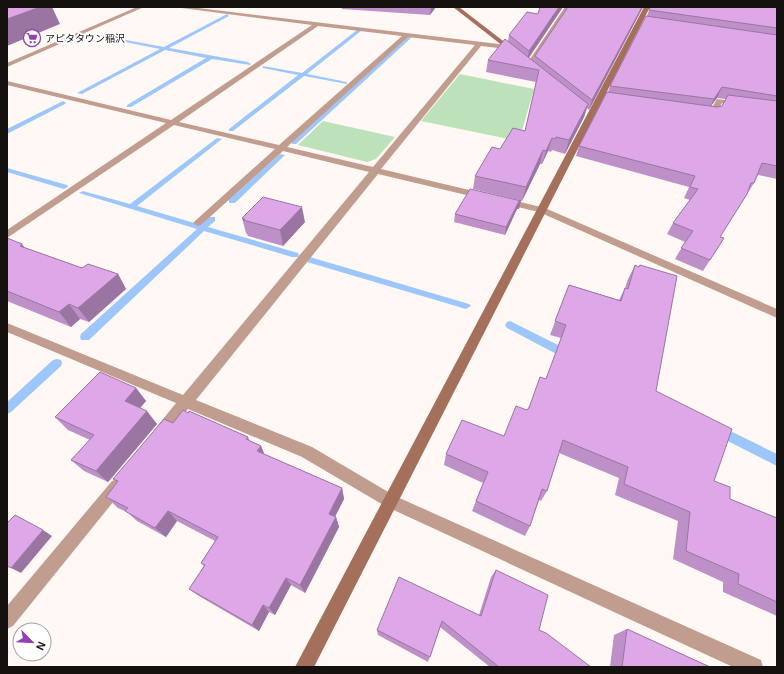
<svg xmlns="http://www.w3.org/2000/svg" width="784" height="674" font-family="Arial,'Noto Sans JP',sans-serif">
<rect width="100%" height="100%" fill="#fff8f4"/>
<path fill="#bde1b9" d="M460 74 534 89 519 141 421 121Z
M323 121 395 137 376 159 367 162 298 145Z"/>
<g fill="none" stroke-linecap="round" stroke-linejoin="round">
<path fill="#9dc7fa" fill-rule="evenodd" d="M227 14 229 16 169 48 248 62 251 64 250 65 212 59 131 107H127V105L206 58 165 50 82 94 77 93 160 49 90 35 88 33 164 47Z
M357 30 361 31 307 74 347 82V84L304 76 233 131H229V129L298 75 263 68V66L302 73Z
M408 36 412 37 296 144H292V142Z
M63 101 66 103 65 104 7 134V129Z
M217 138 222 139 137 206 201 225 209 217H215V221L208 227 298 253 299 255 298 257H292L204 231 89 340H81L80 337 81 334 197 229 79 193 83 191 130 204Z
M280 154 285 155 235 203H229V199Z
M7 168 67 185 68 187 64 189 7 172Z
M310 257 469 304 471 306 466 309 307 262 306 260 307 258Z
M510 321 572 352 573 355 572 358H564L507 328 505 325 507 322Z
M57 359 61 360 62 363 61 366 11 412 7 414V402L53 360Z
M718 425 777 454V466L714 434 712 430 714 426Z"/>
<path fill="#c19d8f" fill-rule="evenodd" d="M137 7H144L7 67V63Z
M174 7H190L507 45 510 47 507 49 481 46 381 169 486 194V198L483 199 378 174 196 400 312 447 395 496 761 660 763 667H733L385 506 302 457 188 409 165 437 160 439 155 437 153 433 155 429 176 403 7 332V323L183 395 369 172 283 151 201 225 198 226 193 223 195 221 275 149 174 125 7 238V230L166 123 7 85V81L171 120 312 25ZM318 26 402 36 279 145 179 122ZM408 37 475 45 373 167 287 147Z
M565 7H571L531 66H527L526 65Z
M717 99 740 102 744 104 740 106 722 103 715 116 702 115V111H710Z
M504 198 545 208 777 309V318L539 212 501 203V199Z
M117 479 122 481 125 486 122 491 13 626 7 629V606L112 481Z"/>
<path fill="#a4705b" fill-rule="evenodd" d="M453 7H459L516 51V53H512Z
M644 7H650L314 667H295Z"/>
</g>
<path fill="#be90c8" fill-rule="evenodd" d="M342 7H436L430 15 342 9Z
M540 7H563L529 58 534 62 535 56 643 7 589 110 587 108 584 117 565 154 552 150 551 152 548 151 542 164H540L522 201 473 189 475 176 500 149 525 131 536 82 486 72 488 60 508 41 509 35 538 14Z
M777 7V179L758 175 754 183 720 237 724 238 703 271 675 259 685 242 667 234 673 223 690 200 684 198 689 187 576 156 579 146 608 92 610 86 647 16 649 10ZM717 98 726 99 722 106 717 107 711 106Z
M521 201 519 209H517L505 235 454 222 455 214Z
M242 218 305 222 283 246 248 236 247 234 246 233Z
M7 238 25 248 82 268 118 274 126 289 89 322 80 319 71 327 7 301Z
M635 265 639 267 640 265 656 391 714 481 730 499 777 518V616L723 592V582L673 559 678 521 615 495 619 478 559 453 547 491 541 501 539 500 530 526 525 536 472 511 483 483 444 465 446 454 504 436 528 408 546 379 561 338 550 335 569 285 619 300 625 288 628 279Z
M136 388 146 401 140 408 157 424 108 482 84 471 71 460 90 440 68 430 55 417Z
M188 413 248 437 250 441 261 446 264 454 342 488 344 499 335 517H336L339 527 305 593 291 585 275 615 269 612 259 631 199 596 189 589 204 566 201 563 215 541 177 521 166 537 137 521 127 512 118 508 106 497 117 483 113 479 173 423Z
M496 570 539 630 591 667H490L440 627 428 662 378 635 377 630 479 615 491 577Z
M627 629 710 667H610L614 635Z"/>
<path fill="#9b75a2" d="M40 7H52L60 24 7 46V19Z
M431 7H436L430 15Z
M559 7H563L527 60 529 51Z
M642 7H643L589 110 592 100Z
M722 87 717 98 709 109 714 99Z
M588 104 584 117 565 154 569 140Z
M552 138 548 151 542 164 546 151Z
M543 150 540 164 522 201 526 187Z
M519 201H521L519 209H517L505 235 506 227Z
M302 207 305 222 283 246 280 230Z
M22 244 33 259 20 246Z
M118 274 126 289 89 322 78 308Z
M69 304 80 319 71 327 59 312Z
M136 388 146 401 135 414 125 401Z
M147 411 157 424 108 482 96 471Z
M261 446 266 458 257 451Z
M342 488 344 499 331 524 329 514Z
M168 511 177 521 166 537 155 528Z
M336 517 339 527 305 593 300 585Z
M43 530 52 536 21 573 11 568Z
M286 578 291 585 275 615 269 608Z
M263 605 269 612 259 631 252 625Z"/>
<path fill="#dda7e8" stroke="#9b75a2" d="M7 7H40L7 19Z
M540 7H559L529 51 509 35 527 12 538 14Z
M568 7H642L592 100 535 56Z
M650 7H777V28L649 10Z
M646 16 777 35V96L722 87 714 99 610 86Z
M505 39 588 104 569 140 556 137 555 139 552 138 546 151 543 150 526 187 475 176 492 147 500 149 513 128 525 131 539 70 488 60Z
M607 92 717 107 722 106 728 95 777 101V166L762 163 754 183H751L747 194 720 237 724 238 710 260 681 248 693 231 673 223 698 189 690 187 695 176 579 146Z
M470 189 521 201H519L506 227 455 214Z
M263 197 302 207 280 230 243 220 245 219 242 218Z
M7 238 22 244 20 246 82 268 88 264 118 274 78 308 69 304 59 312 7 291Z
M635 265 639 267 640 265 677 276 656 391 732 429 714 481 730 487V499L777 518V602L738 584 739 574 686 551 690 512 624 484 628 467 563 440 547 491 542 489 530 526 476 501 488 472 446 454 462 420 504 436 516 406 527 410 529 408 540 377 546 379 566 325 555 321 569 285 621 301 625 288 628 289Z
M100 372 136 388 125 401 147 411 96 471 71 460 94 435 55 417Z
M183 410 188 413 189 411 248 437 246 439 261 446 257 451 342 488 329 514 336 517 300 585 286 578 269 608 263 605 252 625 189 589 205 565 201 563 218 537 168 511 155 528 125 511 128 508 106 497 118 481 113 479 164 419 173 423Z
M15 515 43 530 11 568 7 566V523Z
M496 570 548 595 539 630 546 633 591 667H499L442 621 430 657 377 630 399 577 481 616Z
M627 629 710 667H622Z"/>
<defs>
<g id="supermarket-ring" transform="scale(0.9)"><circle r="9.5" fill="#fff" stroke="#9341b0" stroke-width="1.5"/><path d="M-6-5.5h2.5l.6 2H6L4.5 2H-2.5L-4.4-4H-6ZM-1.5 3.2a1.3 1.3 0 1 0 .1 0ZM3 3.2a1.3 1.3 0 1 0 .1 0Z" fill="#9341b0"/></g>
</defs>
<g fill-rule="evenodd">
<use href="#supermarket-ring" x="32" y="38"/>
</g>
<g text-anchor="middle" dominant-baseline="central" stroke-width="3.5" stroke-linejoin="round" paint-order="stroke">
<g font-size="10" fill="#15110f" stroke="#fff" text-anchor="start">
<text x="45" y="38">アピタタウン稲沢</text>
</g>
</g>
<rect width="784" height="674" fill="none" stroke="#15110f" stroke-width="16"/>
<g transform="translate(32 642) rotate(114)"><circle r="19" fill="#ffffff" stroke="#a1a09f"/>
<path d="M0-3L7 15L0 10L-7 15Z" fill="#9341b0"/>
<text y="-6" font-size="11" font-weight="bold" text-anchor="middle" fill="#15110f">N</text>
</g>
</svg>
